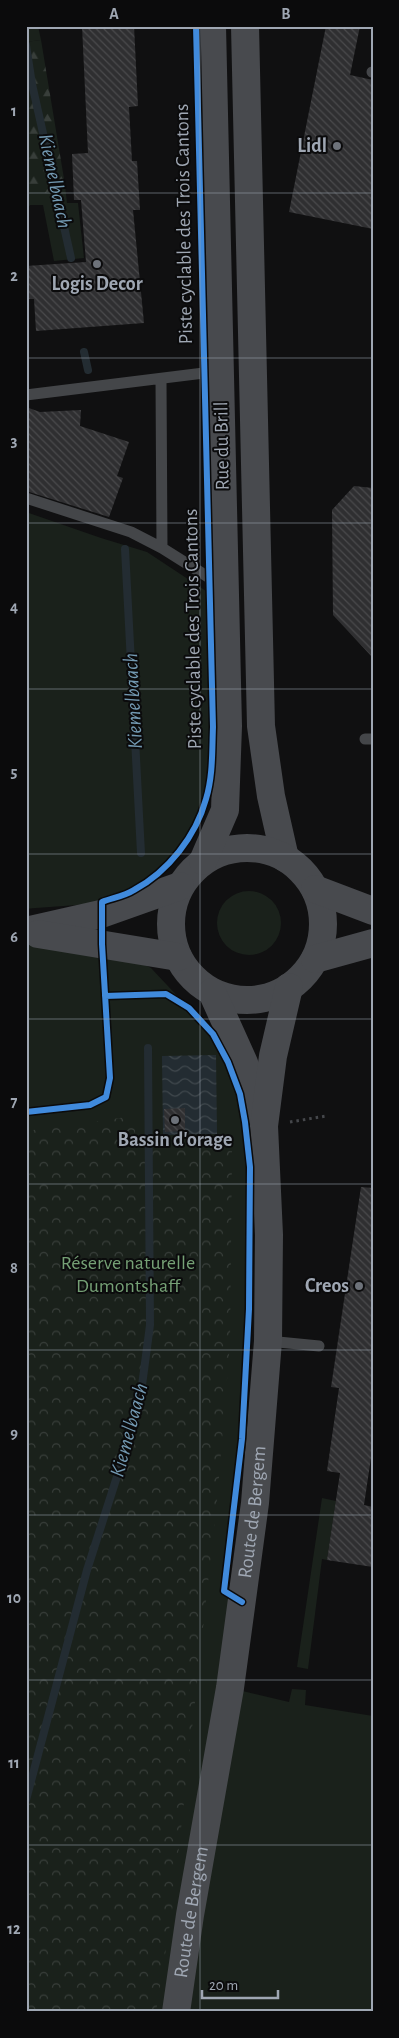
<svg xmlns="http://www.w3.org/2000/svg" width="399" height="2038" font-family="'Alegreya Sans',sans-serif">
<defs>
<pattern id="forest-firs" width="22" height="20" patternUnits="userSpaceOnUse" patternTransform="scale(1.25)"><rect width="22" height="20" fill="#1a211b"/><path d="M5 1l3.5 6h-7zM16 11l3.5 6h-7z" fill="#383e3a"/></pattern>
<pattern id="park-crowns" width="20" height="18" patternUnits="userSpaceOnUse" patternTransform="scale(1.25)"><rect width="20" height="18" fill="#1a211b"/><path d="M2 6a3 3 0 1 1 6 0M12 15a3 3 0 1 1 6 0" fill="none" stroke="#383e3a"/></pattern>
<pattern id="water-waves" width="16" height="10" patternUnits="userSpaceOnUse" patternTransform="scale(1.25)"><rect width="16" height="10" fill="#232c32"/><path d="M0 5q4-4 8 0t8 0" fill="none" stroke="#40484d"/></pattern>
<pattern id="building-back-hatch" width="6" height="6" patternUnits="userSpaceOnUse" patternTransform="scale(1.25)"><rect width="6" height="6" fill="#2f2f31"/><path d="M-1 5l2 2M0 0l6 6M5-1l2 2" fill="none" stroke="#4a4a4c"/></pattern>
</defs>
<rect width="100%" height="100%" fill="#101011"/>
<path fill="#1a211b" d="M26 26H38L41 40 26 42Z
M26 180 30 194 45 193 65 185 67 203H78L84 258 54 261 43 205H30L26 212Z
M26 512 101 538 147 552 209 593C210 630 211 666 212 703 213 735 216 770 206 801 194 837 168 873 134 891 102 907 61 905 26 909Z
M217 923a32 32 0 1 1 64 0a32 32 0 1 1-64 0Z
M26 932 102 944 151 968 213 1034 228 1062 240 1094 245 1122 250 1167 249 1309 242 1439 224 1591 242 1602 230 1688 289 1702 292 1689 306 1690 305 1705 373 1716V2012H26Z
M322 1498 336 1501 327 1560 322 1559 308 1669 297 1667Z"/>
<path fill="url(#forest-firs)" d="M41 40 65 185 45 193 30 194 26 180V82L32 84 26 42Z"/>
<path fill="url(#park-crowns)" d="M134 1116 136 1147 232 1151 230 1343 217 1501 172 1911 156 2012H26V1131Z"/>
<path fill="url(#water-waves)" d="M216 1055 217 1134 163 1135 162 1056Z"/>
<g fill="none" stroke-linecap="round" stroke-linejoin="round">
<path stroke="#232c32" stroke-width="8" d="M26 45 32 84 71 258
M84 352 88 370
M125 549 141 853
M26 1800 87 1570 139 1408 150 1325 148 1048"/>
</g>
<path fill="url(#building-back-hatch)" d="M82 26H134L138 106 129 107 132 161H137L140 210H133L144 323 36 331 34 299H26V266L86 262 81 200H74L72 154 88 153Z
M326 26H360L350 75 373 80V229L289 212Z
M26 407 40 412 81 410 80 426 129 442 117 476 123 478 109 517 26 491Z
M354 486 373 488V658L333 615 332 510Z
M185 1108V1131L165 1132 164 1109Z
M361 1187 373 1188V1444L364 1505 373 1507V1567L327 1560 340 1473 327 1471 339 1388 331 1387Z"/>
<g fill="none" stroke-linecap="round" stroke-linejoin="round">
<path stroke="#45474b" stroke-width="3" stroke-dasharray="2.5 4" stroke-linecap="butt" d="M290 1122 326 1116"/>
<path stroke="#444649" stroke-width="11" d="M372 72H373
M161 380 162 548
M26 395 220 371
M26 498 131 532 162 548 224 587
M365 739H373
M268 1341 319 1346"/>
<g stroke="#484a4e" stroke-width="28">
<path d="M245 26 261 726 271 796 285 858"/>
<circle cx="247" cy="924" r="76"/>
<path d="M203 861 225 810 228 726 212 26"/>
<path d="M315 889 373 911"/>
<path d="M26 931 101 914 180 886"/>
<path d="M38 934 178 957"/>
<path d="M315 959 373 943"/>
<path d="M212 992 244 1063 262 1117"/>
<path id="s1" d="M176 2012 190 1915 230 1688 255 1503 268 1341 269 1235 264 1126 273 1056 289 987"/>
</g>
<g stroke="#0b0b0c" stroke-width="9">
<path id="cycleway" d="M105 996 166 994 189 1008 213 1034 228 1062 240 1094 245 1122 250 1167 249 1309 242 1439 224 1591 242 1602
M26 1112 90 1105 106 1097 110 1078 102 944V902C112 898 125 896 134 890 168 872 196 836 206 799 213 776 212 751 213 727L196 26"/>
</g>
<use href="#cycleway" stroke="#408adc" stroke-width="6"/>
</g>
<path fill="none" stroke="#9fa7b3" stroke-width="1" stroke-opacity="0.55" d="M200 26V2012M26 193H373M26 358H373M26 523H373M26 689H373M26 854H373M26 1019H373M26 1184H373M26 1350H373M26 1515H373M26 1680H373M26 1845H373"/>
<g fill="#6d727a" stroke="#0b0b0c" stroke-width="2">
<circle cx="337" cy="146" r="5"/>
<circle cx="97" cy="264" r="5"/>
<circle cx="175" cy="1120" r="5"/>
<circle cx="359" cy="1286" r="5"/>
</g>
<g text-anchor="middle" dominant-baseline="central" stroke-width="4" stroke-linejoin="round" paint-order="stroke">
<g font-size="20" font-weight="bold" fill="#9fa7b3" stroke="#0b0b0c" text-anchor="end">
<text x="327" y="146">Lidl</text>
<text x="97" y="284" text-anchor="middle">Logis Decor</text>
<text x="175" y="1140" text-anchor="middle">Bassin d'orage</text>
<text x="349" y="1286">Creos</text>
</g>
<g font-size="20" fill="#9fa7b3" stroke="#0b0b0c">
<text transform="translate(184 224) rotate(-91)">Piste cyclable des Trois Cantons</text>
<text transform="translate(222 446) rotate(-91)">Rue du Brill</text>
<text transform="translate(193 629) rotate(-91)">Piste cyclable des Trois Cantons</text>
<text stroke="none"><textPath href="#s1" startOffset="506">Route de Bergem</textPath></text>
<text stroke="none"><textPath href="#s1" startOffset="101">Route de Bergem</textPath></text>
</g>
<g font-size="20" fill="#75a075" stroke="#0b0b0c">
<text x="128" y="1263">Réserve naturelle<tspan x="128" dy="23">Dumontshaff</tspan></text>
</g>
<g font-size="21" font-style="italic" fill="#7399b2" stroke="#0b0b0c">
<text transform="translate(55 181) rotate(78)">Kiemelbaach</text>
<text transform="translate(133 701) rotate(-93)">Kiemelbaach</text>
<text transform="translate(129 1430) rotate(-75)">Kiemelbaach</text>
</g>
</g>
<rect width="399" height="2038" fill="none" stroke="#0b0b0c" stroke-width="55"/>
<path d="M202 1990v8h76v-8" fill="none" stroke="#9fa7b3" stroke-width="2.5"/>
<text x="209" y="1990" font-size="15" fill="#9fa7b3" stroke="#0b0b0c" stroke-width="4" paint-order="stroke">20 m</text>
<rect x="28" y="28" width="344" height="1982" fill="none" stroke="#9fa7b3" stroke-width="2"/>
<g font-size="16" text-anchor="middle" font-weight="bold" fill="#9fa7b3">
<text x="114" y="19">A</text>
<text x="286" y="19">B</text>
<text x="14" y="116">1</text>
<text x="14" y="281">2</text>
<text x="14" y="446">3</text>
<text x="14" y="612">4</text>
<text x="14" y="777">5</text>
<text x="14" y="942">6</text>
<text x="14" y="1107">7</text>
<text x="14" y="1273">8</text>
<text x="14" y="1438">9</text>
<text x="14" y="1603">10</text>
<text x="14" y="1768">11</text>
<text x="14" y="1934">12</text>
</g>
</svg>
